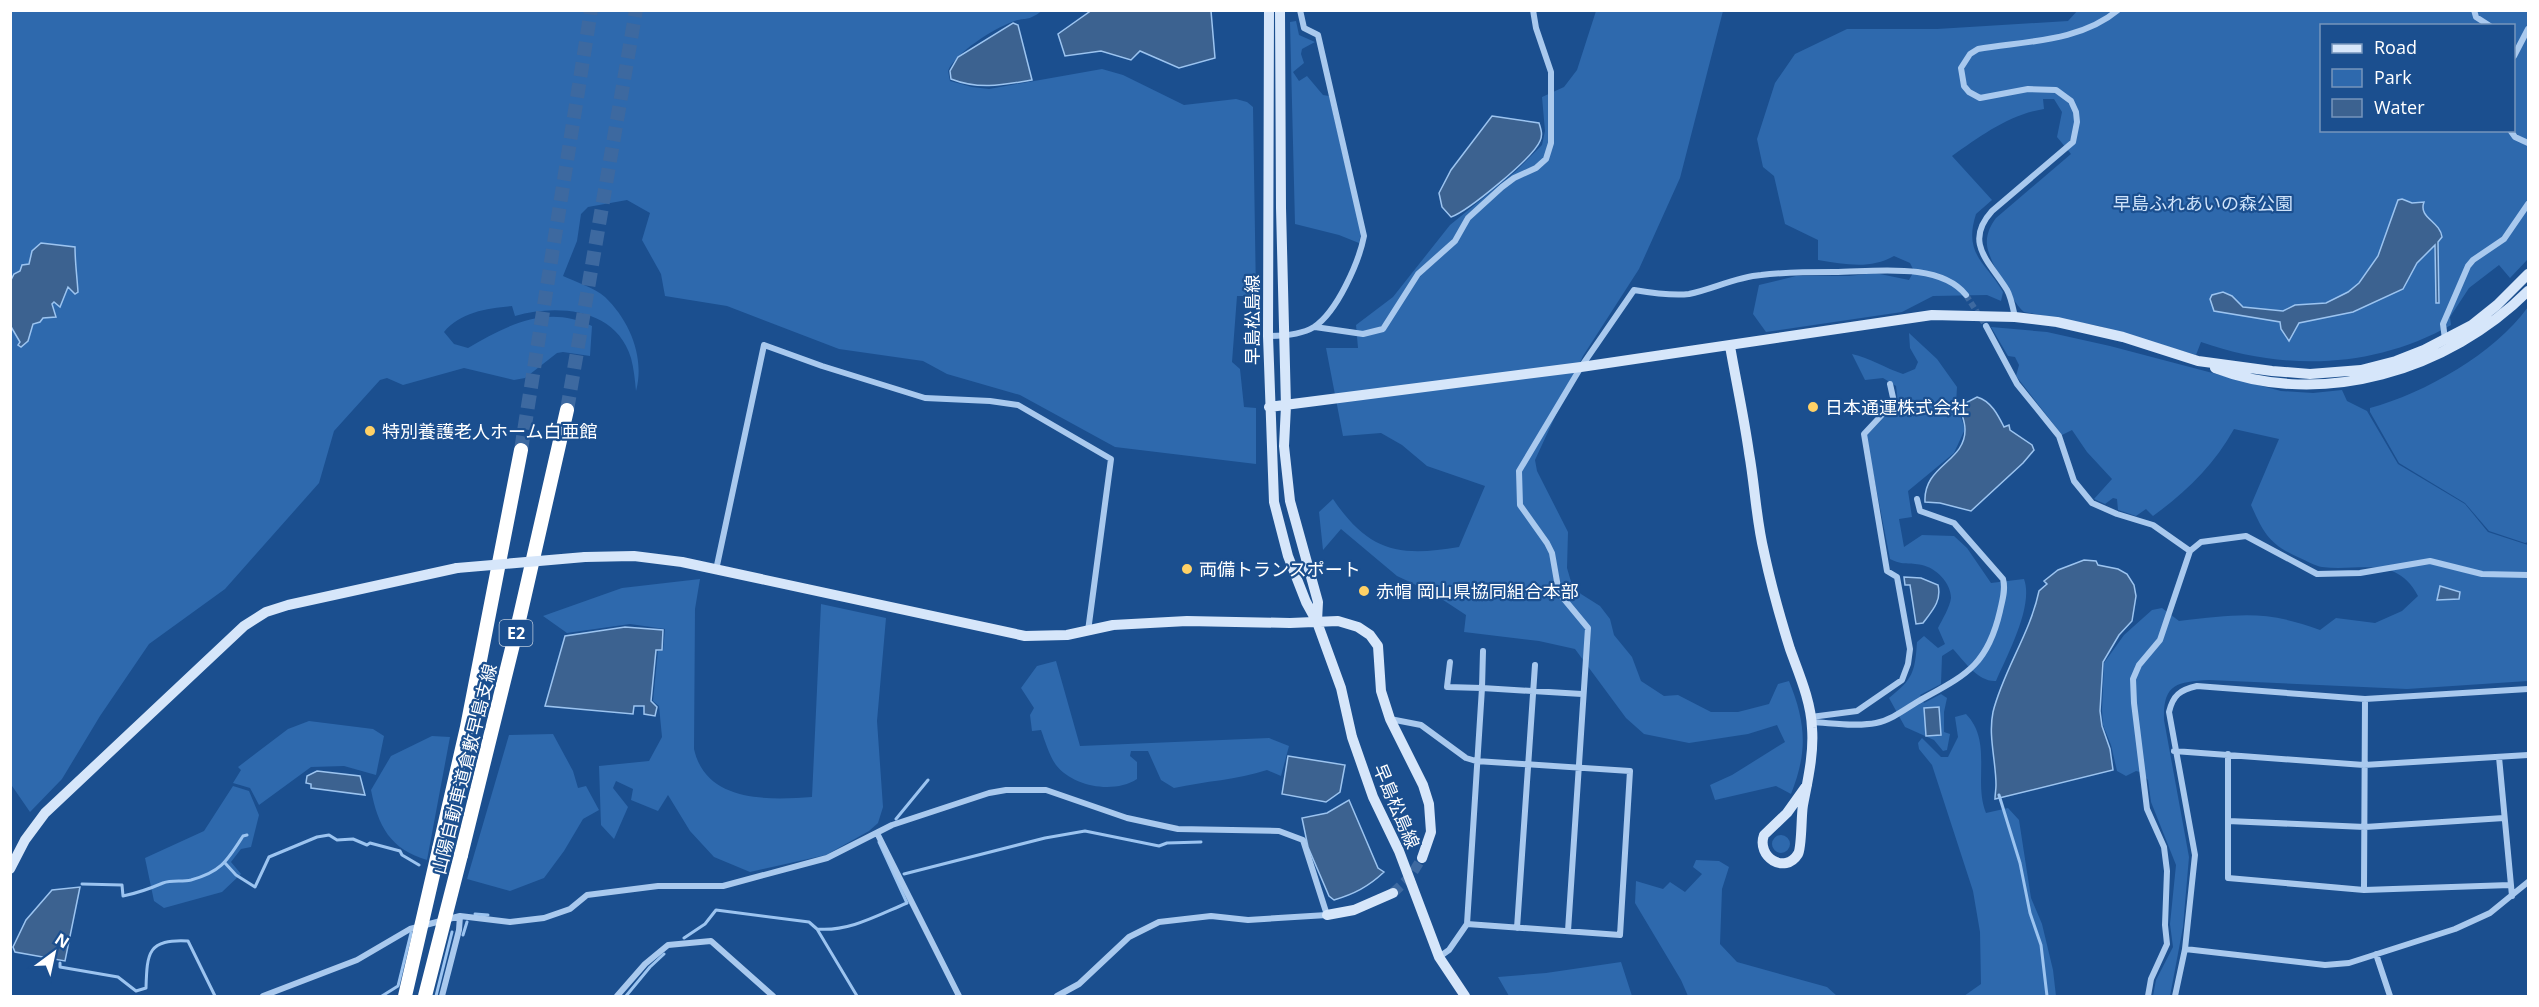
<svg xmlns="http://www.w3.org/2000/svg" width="2539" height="1007" font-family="'Open Sans','Noto Sans JP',sans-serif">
<rect width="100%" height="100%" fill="#1b4f8f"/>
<path fill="#2e69ad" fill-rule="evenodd" d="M2078 10 2528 11V259L2510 278 2499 265 2469 288 2450 317 2451 325C2373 369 2284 371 2201 342L2196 355 2099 326 2024 312C2013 303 1988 259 1987 245 1986 235 1990 226 1996 218L2071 154 2057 137 2062 112 2054 99H2043L2044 109C2008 115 1981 136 1952 156L1992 200 1976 214C1963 255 1986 262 2003 292L2001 301 1987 295 1933 296 1902 312 1766 332 1753 314 1759 285 1796 276H1849L1875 273 1909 280 1914 271 1910 263 1894 256C1869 270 1845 264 1818 260V240L1785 224 1774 176 1763 167 1757 139 1775 83 1795 54 1847 29H1937L2068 21ZM2322 26H2514V130H2322Z
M10 11H1042C1025 23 1027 16 1012 22 993 29 955 53 948 71L950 81 972 87 989 89 1102 69 1123 75 1184 105 1236 99 1247 102 1253 107 1256 296H1237L1232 362 1240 369 1244 407 1256 408V464L1115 447 1020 395 947 374 923 361 839 349 727 306 665 296 661 274 642 240 650 213 627 200 588 207 581 214 577 241 563 276C576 282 595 288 605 297 630 321 645 358 636 391 635 381 634 369 631 358 616 308 557 304 515 316L512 306C488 308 460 312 444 332L454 344 468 348C507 325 547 304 592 326L590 356 563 352 557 353 525 378 514 380 464 368 403 385 387 378 380 380 334 431 319 483 225 589 149 644 100 716 62 779 30 812 10 783Z
M1596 11H1723L1680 178 1639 269 1583 356 1535 460 1537 471 1568 532 1567 568 1572 585 1581 594 1600 606 1610 619 1614 635 1632 657 1641 681 1664 696 1678 695 1711 712H1738L1769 704 1778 684 1789 681C1806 723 1808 751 1791 794L1776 786 1715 800 1710 785 1732 775 1785 742 1777 725 1748 734 1689 743 1644 734 1626 718 1575 649 1539 641 1464 632 1466 615 1431 592 1397 576 1341 529 1323 550 1319 512 1333 499C1369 552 1399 557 1459 547L1485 486 1427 466 1402 445 1381 433 1343 436 1326 348H1358L1356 325 1393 297 1450 225 1515 172 1542 145 1545 131 1542 97 1564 87 1577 70Z
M1296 21 1299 35 1315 42 1302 49 1301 54 1304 63 1293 72 1299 81 1307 76 1323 95 1329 96 1361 233 1359 243 1339 235 1295 224 1290 22Z
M2528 307V542L2525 543 2489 531 2465 503 2399 463 2370 412V408C2425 393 2494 354 2528 307Z
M1991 327 2047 332 2110 346 2281 391 2313 393 2342 390 2347 401 2367 411 2398 464 2465 504 2488 532 2528 545V681L2407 689 2209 680C2176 682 2163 684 2164 720L2189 857 2183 927 2170 996H2153L2156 980 2173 947 2170 924 2176 865 2151 802 2148 780 2140 772 2136 771 2126 776 2117 771 2111 745 2103 725 2102 710 2104 663 2124 635 2152 610 2162 608 2179 621C2237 615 2264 609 2320 630L2336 618 2375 623 2402 611 2418 596C2396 554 2359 572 2322 567 2315 566 2307 561 2300 558 2270 545 2264 534 2251 505L2279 439 2234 429C2214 465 2186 492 2153 516L2146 509 2136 516 2118 510 2117 499 2113 498 2105 504 2094 499 2112 479 2087 452 2072 430 2062 435 2016 376 2019 365 2015 357 2008 356Z
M1909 333 1937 359 1957 387 1956 404 1965 429 1954 453 1908 491 1912 517 1899 519 1904 547 1922 535 1954 536 1967 548 1991 583 2024 579C2034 606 2007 655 1996 681 1978 682 1964 661 1953 649L1942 656 1941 684 1920 695 1924 703 1941 694 1947 698 1944 712V732L1950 734 1947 750 1943 751 1934 740 1905 727 1889 698C1913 679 1915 672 1917 642L1924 636 1938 648 1945 644 1938 628C1942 620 1950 607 1951 598 1951 583 1936 568 1922 565 1908 562 1905 566 1890 559L1866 436 1898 403 1896 386 1883 378 1865 380 1852 354C1870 358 1885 368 1903 374L1915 369 1918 362 1910 348Z
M700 579 695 609 694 749C706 803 769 800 812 797L821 604 886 618 877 721 883 807 878 823 869 831 826 855 750 872 714 857 690 831 668 795 658 811 631 800 633 789 616 781 613 788 628 807 614 839 601 825 599 766 649 761 662 737 659 706 653 701 658 651H663L665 629 630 624 567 633 543 616 622 588Z
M1056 661 1080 746 1269 738 1289 746 1281 776 1267 770C1237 780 1205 781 1174 788L1161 780 1148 751H1131L1130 756 1137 762V779C1114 794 1073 787 1056 765 1049 755 1045 741 1041 730L1032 731 1030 715 1034 708 1021 688 1037 666Z
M1966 714C1993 742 1973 781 1986 813L2008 808 2019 820 2031 898 2042 924 2053 970 2056 996H1964L1981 984 1980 932 1973 891 1932 765 1919 749 1918 743 1922 738 1941 757H1948L1958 737 1955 717Z
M309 721 373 729 384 736 376 775 344 766 311 767 259 805 250 788 233 783 241 770 238 767 288 729Z
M553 734 573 771 578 788 586 786 599 810 583 819 564 851 544 878 510 891 467 879 509 735Z
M432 736 450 737 427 860C390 849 378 826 371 790L391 756Z
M233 786 249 791 259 815 251 847 241 849 231 862 241 874 222 892 164 908 154 901 145 858 204 831Z
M1772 844a9 9 0 1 1 18 0a9 9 0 1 1-18 0Z
M1696 860 1719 861 1729 867 1722 889 1720 944 1737 962 1827 987 1837 996H1688L1681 980 1635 903 1636 881 1663 889 1670 882 1685 892 1702 874 1693 867Z
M1621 962 1632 996H1509L1498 977 1546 973Z"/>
<path fill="#3c6290" stroke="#9cc4f0" stroke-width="1.5" d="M1092 10 1211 11 1215 58 1179 68 1140 51 1131 60 1101 51 1065 56 1058 34Z
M1013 23 1018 25 1032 80C1003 85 979 90 951 79L950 71 958 57Z
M1492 116 1539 123C1541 129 1543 135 1540 141 1533 158 1468 211 1451 217L1442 207 1439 193 1451 170Z
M2402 199 2412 203 2424 202C2418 218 2440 221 2442 237L2438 242 2439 303H2436L2435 245 2417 263 2403 289 2353 312 2299 323 2289 341 2281 329 2280 322 2214 311 2210 299 2212 295 2223 292 2232 296 2243 307 2283 311 2295 305 2326 303 2348 292 2359 283 2378 256 2398 200Z
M41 243 75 247C75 262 77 276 78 292L75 294 68 287 60 307 54 302 52 304 56 317 43 318 40 322 33 324 28 341 21 347 18 345 20 342 10 325 11 280 14 274 20 271 22 265 29 264 32 251Z
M1977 397C1991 401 1998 415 2004 427L2009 425 2010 430 2032 445 2034 450 2023 463 1971 511 1940 503 1925 502C1923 465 1966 462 1965 429 1965 421 1961 414 1960 406Z
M2084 560 2096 561 2098 565 2118 569 2127 574 2134 585 2136 596 2132 621 2119 635 2103 662 2100 711 2102 726 2110 749 2113 770 1995 799C1995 794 1996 790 1996 785 1996 761 1988 736 1993 712 2003 671 2030 634 2039 591L2047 584 2044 581 2058 570Z
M1904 577 1921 578 1938 585C1942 601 1932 611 1923 623L1916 624 1910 585H1905Z
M2440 586 2460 592 2459 599 2437 600Z
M625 627 663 630 662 650H656L651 701 657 707 655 716 644 714V706H634L633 714 545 706 565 636Z
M1939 707 1941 735 1926 736 1924 708Z
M1288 756 1345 765 1340 792 1326 802 1282 794Z
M317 771 360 776 365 795 311 788V784L306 783 307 776Z
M1349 800 1378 868 1384 872C1368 887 1354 894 1334 900L1329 896 1308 847 1302 818 1327 813Z
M80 887 65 961 15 952 13 947 26 920 52 890Z"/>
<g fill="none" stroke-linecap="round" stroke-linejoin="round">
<path stroke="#9cc4f0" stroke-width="3" d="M1999 795 2020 863 2030 913 2041 945 2047 996
M896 819 928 780
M225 863 236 875 255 887 269 857 317 837 329 835 337 840 353 839 367 845 370 843 400 851 402 855 419 865
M904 874 1045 838 1085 831 1159 846 1167 843 1201 842
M82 884 122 885 123 896C138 893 149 889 163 883 172 880 182 882 191 880 221 872 227 861 243 836L247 835
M475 914 488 915
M817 929C849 932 878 915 907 903L879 842
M463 935 467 922
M684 938 705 924 716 910 809 922 817 929 857 996
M60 963V967L118 977 136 991 146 988C147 952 148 939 188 941L215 996
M382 996 398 986 411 933
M436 996 452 932
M626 996 650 967 664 954"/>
<path stroke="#3d69a0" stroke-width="6" stroke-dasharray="6 3" stroke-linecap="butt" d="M1966 295 1986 326"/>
<path stroke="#3d69a0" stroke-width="10" stroke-dasharray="10 5" stroke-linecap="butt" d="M1393 893 1410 877 1422 858"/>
<path stroke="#3d69a0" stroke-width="14" stroke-dasharray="14 7" stroke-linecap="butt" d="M567 410 636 10
M521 450 591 10"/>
<path stroke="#a9c9ee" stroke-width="6" d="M2474 10 2476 17 2490 26
M2514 56 2528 29
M2510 130 2515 137 2528 143
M2015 317C2013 308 2011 297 2007 290 1990 262 1963 243 1992 211L2073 142 2077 122 2076 112 2071 101 2056 90 2028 89 1980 98 1969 92 1964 86 1961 68 1970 54 1978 49C2025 41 2080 42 2118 10
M1986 326 2017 384 2059 436 2074 481 2092 503 2117 514 2153 525 2190 551
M1315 327 1363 334 1383 329 1418 274 1455 241 1468 218 1502 187 1514 178 1536 168 1546 159 1551 143V72L1536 28 1533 10
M1268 336C1283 336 1301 335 1314 327 1337 312 1359 262 1364 236L1318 35 1304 28 1300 10
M2445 339 2443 324 2468 266 2473 260 2504 239 2528 204
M716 570 764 345 822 366 925 398 990 401 1018 405 1111 459 1088 631
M1450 662 1447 687 1482 688 1483 651
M1811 717 1857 711 1902 680 1908 664 1910 649 1897 577 1887 571 1864 434 1894 402 1890 384
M1390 719 1421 725 1466 758 1476 761 1630 771 1620 935 1467 924
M1812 722C1832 723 1856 727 1876 723 1891 720 1904 710 1917 702 1963 676 1987 668 2000 611 2002 601 2006 590 2003 579L1954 523 1920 511 1917 499
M2174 751 2364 765 2528 755
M2228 754V878L2364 890 2510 885
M2499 757 2512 896
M2228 821 2365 827 2504 818
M877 833 959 996
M2364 890 2365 699
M1517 928 1535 665
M1568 931 1588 628 1559 593 1552 553 1547 543 1520 505 1519 471 1581 367 1634 290C1652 293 1672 296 1689 294 1713 289 1736 277 1761 275 1785 272 1810 272 1834 272 1872 272 1939 261 1966 295
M2185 949 2325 965 2349 963 2455 929 2490 913 2528 882
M2376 954 2390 996
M1439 957 1449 950 1467 924 1482 688 1582 694
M263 996 357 960 410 929 460 916 510 922 544 918 570 909 587 895 658 886H723L827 858 892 825 989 793 1006 790H1046L1127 818 1178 829 1279 831 1303 840 1327 915 1248 920 1211 916 1159 922 1129 937 1079 984 1057 996
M442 996 459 930 460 916
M617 996 645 964 668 945 711 941 773 996
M2148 996 2151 979 2167 944 2165 925 2167 871 2164 847 2147 809 2134 703 2133 679 2139 665 2160 640 2190 551 2201 542 2246 536 2317 574 2360 573 2430 561 2482 574 2528 575
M2175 996 2185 949 2195 855 2169 712C2173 695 2180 690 2197 686L2365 699 2528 689"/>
<path stroke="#d6e6fa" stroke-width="10" d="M1269 10 1268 336 1274 502 1288 556 1306 602 1317 622 1341 688 1352 737 1373 797 1399 851 1439 957 1465 996
M1280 10 1281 208 1286 406 1284 446 1290 501 1318 602 1317 621
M1730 346C1736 381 1744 417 1749 453 1755 486 1756 519 1764 552 1771 585 1780 617 1790 649 1799 674 1811 701 1812 728 1814 753 1808 779 1803 805 1801 816 1802 847 1798 854 1785 875 1756 857 1764 835L1787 813 1807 785
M2215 368C2322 409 2449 370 2528 291
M1269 407 1581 367 1932 315 2015 317 2057 322 2123 337 2198 361 2272 371 2310 374 2361 370 2396 361 2424 350 2472 325 2497 305 2528 274
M585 557 634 556 682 562 1025 636 1067 635 1113 625 1187 621 1290 623 1338 621 1358 627 1370 635 1378 646 1381 691 1390 719 1423 785 1429 804 1431 832 1422 858
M10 869 25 840 45 813 244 626 266 612 288 605 457 568
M1327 915 1354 910 1393 893"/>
<path stroke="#fff" stroke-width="14" d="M439 849 467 727 521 450
M461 855 520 616 567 410"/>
<path stroke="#d6e6fa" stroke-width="10" d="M457 568 585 557"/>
<path stroke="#fff" stroke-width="14" d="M405 996 439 849
M425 996 461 855"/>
</g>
<g fill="#ffd166" stroke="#1b4f8f" stroke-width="2">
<circle cx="1813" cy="407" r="6"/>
<circle cx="370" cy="431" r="6"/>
<circle cx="1187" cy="569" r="6"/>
<circle cx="1364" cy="591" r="6"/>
</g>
<g text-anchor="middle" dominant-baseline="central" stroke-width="4.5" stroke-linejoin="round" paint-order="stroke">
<rect fill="#1b4f8f" stroke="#bbcadd" stroke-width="1.5" x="499.5" y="620" width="33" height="26" rx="4.5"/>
<g font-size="16" font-weight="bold" fill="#fff">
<text x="516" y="633">E2</text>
</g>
<g font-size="18" fill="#cfe3fa" stroke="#1b4f8f">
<text x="2203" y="203">早島ふれあいの森公園</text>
</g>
<g font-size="18" fill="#fff" stroke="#1b4f8f">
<text transform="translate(1252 320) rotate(-90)">早島松島線</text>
<text transform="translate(464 769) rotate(-76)">山陽自動車道倉敷早島支線</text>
<text transform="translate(1397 806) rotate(67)">早島松島線</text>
</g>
<g font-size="18" fill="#fff" stroke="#1b4f8f" text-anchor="start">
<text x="1825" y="407">日本通運株式会社</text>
<text x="382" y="431">特別養護老人ホーム白亜館</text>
<text x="1199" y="569">両備トランスポート</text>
<text x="1376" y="591">赤帽 岡山県協同組合本部</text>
</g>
</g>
<rect width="2539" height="1007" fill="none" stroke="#ffffff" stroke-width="24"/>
<rect x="2320" y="24" width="195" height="108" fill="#1b4f8f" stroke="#7695bc" stroke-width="1.5"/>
<rect x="2332" y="44" width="30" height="9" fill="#d6e6fa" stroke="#7695bc" stroke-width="1.5"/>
<text x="2374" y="54" font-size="18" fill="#ffffff">Road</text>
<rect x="2332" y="69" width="30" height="18" fill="#2e69ad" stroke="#7695bc" stroke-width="1.5"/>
<text x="2374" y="84" font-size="18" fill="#ffffff">Park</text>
<rect x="2332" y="99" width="30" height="18" fill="#3c6290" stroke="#7695bc" stroke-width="1.5"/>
<text x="2374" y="114" font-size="18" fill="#ffffff">Water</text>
<g transform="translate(54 953) rotate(33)" stroke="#1b4f8f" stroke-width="4.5" paint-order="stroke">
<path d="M0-4.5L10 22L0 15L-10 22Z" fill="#ffffff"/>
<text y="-9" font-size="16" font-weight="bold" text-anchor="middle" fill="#ffffff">N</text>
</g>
</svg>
